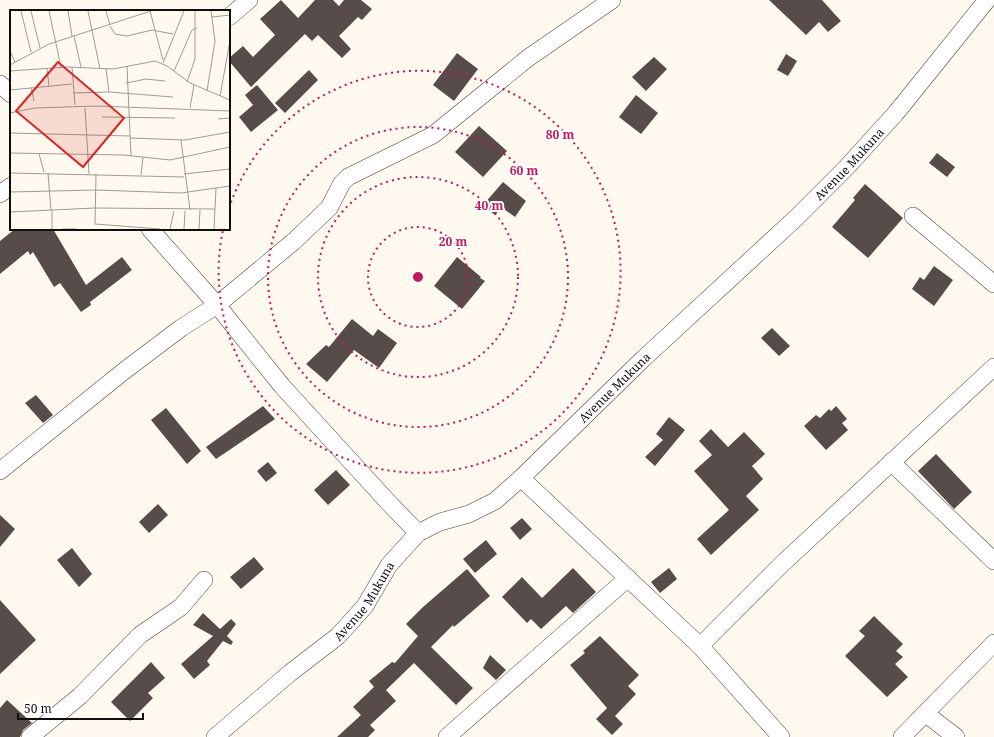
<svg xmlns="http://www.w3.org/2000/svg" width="994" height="737" font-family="'Noto Serif',serif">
<rect width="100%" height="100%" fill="#fff9ef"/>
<path fill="#574c4a" d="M281 0 298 18 315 0H333L339 6 344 0H361L372 9 362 20 358 17 339 36 351 49 342 58 318 35 312 41 305 34 251 87 229 61V58L243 46 253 57 275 35 260 19Z
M769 0H822L841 21 828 32 819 22 806 35Z
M457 53 478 69 454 101 433 85Z
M786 54 797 61 788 76 777 70Z
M654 57 667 69 646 91 632 77Z
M309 70 318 80 285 113 275 103Z
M257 85 278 110 251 132 239 117 253 105 245 95Z
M636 95 658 113 641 134 619 117Z
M479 126 507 151 483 177 455 152Z
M937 153 955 167 947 177 929 163Z
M503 182 526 201 515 217 501 207 495 215 483 205Z
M865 184 903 218 868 258 832 227 855 200 853 198Z
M15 229H53L86 285 122 257 132 270 90 302 91 305 81 312 60 283 54 287 33 252 30 255 28 251 0 274V241Z
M457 257 481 277 480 278 485 281 462 309 434 286Z
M934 266 953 280 934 306 912 289 920 277 924 280Z
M352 319 373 336 378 329 397 343 379 368 354 350 327 382 306 364 326 345 329 347Z
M772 328 790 346 779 356 761 338Z
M36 395 53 415 43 423 25 403Z
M263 406 275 419 216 459 206 447Z
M836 406 847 419 842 423 848 430 826 450 804 426 816 415 820 418 829 409 831 411Z
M166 408 201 451 187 464 151 420Z
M669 417 685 430 655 466 645 457 663 440 656 434Z
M711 429 728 447 744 432 765 454 752 466 763 479 746 496 759 510 711 555 697 539 729 510 694 471 712 455 699 441Z
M936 454 972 492 954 509 918 471Z
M268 462 277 473 266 482 257 471Z
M336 470 350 485 328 505 314 490Z
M158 504 168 515 149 533 139 522Z
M0 515 15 529 0 547Z
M522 518 532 529 520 540 510 528Z
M486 540 497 554 475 573 463 559Z
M72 548 92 574 79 587 57 560Z
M254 557 264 569 241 589 230 577Z
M573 568 596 592 573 613 566 606 541 629 531 619 527 623 502 597 522 577 542 598Z
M669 568 677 579 660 593 651 582Z
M467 569 490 596 454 627 453 625 431 647 473 688 456 705 414 663 386 690 396 701 370 725 375 730 368 737H337L361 715 353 707 374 687 369 681 392 662 395 663 418 636 406 624 423 607Z
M0 600 36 640 0 674Z
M203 613 220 629 231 619 236 624 227 636 233 642 231 645 223 641 207 661 210 665 194 679 181 664 213 636 193 625Z
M874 616 903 644 896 651 903 657 895 664 908 677 887 697 845 656 865 636 859 631Z
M600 636 639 675 628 686 636 694 615 716 623 724 612 735 596 719 607 708 570 665 585 653 583 651Z
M490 655 506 670 496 680 483 668Z
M151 662 165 678 148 693 153 698 130 721 111 702Z
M7 700 32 723 23 730 20 737H0V708Z"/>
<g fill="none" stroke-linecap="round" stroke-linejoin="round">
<g stroke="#414141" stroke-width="18">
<g id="minor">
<path d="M229 17 249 0"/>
<path d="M0 84 11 94"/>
<path d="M0 194 11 186"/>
<path d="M913 216 994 284"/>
<path d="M150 229 217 305 282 386 388 502 418 533"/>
<path d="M891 462 994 561"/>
<path d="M0 471 124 371 181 328 217 305 293 242 329 208 342 183 348 177 433 135 528 58 612 0"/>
<path d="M521 478 700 646 781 737"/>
<path d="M700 646 782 564 994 367"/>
<path d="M926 714 956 737"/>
<path d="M30 737 80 696 140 635 181 607 204 580"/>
<path id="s1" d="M215 737 290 673 338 636 365 606 389 565 418 533 440 522 469 514 495 501 521 478 643 359 796 218 846 168 896 113 987 0"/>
<path d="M447 737 628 578"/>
<path d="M902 737 994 643"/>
</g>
</g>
<use href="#minor" stroke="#fff" stroke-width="17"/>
</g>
<g fill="none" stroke="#c2185b" stroke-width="2" stroke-dasharray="2 4">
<circle cx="418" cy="277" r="50"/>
<circle cx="418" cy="277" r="100"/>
<circle cx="418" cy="277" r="150"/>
<path d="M229 208A201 201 0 1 1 223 230"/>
</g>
<g text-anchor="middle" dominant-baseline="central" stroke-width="4" stroke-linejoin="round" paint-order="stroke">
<g font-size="12" fill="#0e0e0e" stroke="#fff">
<text stroke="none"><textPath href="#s1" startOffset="863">Avenue Mukuna</textPath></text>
<text stroke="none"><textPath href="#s1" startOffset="539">Avenue Mukuna</textPath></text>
<text stroke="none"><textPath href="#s1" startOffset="203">Avenue Mukuna</textPath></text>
</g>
</g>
<g transform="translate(10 10)">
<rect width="220" height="220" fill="#fff9ef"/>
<path fill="none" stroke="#9f9b95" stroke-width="1" d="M11 1 21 42M21 1 30 38M39 1 51 57M58 1 62 26M78 1 90 59M96 1 100 15M140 1 153 50M202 7 220 5M100 16 105 24 117 26 142 20 163 24M64 26 71 57M0 41 5 52M153 53 174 1M0 55 39 34 141 1M117 56 121 146M62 57 65 95M37 59 39 76M96 59 99 82 163 87M0 61 58 57 103 59 145 51 157 56 180 73 220 90M164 61 182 20 187 18M177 72 185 49V1M116 73 136 69 155 71M21 77 24 91M0 80 62 74M197 81 205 31 201 1M63 83 99 82M210 86 220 31M75 98 79 164M180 98 184 75M0 103 25 98 86 96 220 101M92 107 165 108M208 109 220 108M0 123 120 126M120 128 175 130 220 122M171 130 180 200M0 143 114 145 160 150 220 137M29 144 34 162M0 163 174 167M38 163 41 201M174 164 220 159M131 165 133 147M0 182 86 180 171 183 220 176M42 201V219M0 202 85 198 205 199M85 214 150 219M85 214 86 164M52 219H66M160 219 164 201M174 219 175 201M189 219 190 200M204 219 206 178"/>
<path fill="#d62828" fill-opacity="0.15" stroke="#d62828" stroke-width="2" d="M48 52 114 108 73 157 6 101Z"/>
<rect width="220" height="220" fill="none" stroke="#0e0e0e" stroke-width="2"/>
</g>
<circle cx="418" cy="277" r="6" fill="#c2185b" stroke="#fff" stroke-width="2"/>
<g font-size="12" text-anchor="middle" font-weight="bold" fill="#c2185b" stroke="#fff" stroke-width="4" stroke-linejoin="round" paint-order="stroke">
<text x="560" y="139">80 m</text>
<text x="524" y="175">60 m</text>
<text x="489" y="210">40 m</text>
<text x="453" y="246">20 m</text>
</g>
<path d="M18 713v6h125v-6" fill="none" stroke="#0e0e0e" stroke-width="2"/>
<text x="24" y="713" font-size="12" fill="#0e0e0e" stroke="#ffffff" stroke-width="3" paint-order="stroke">50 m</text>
</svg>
